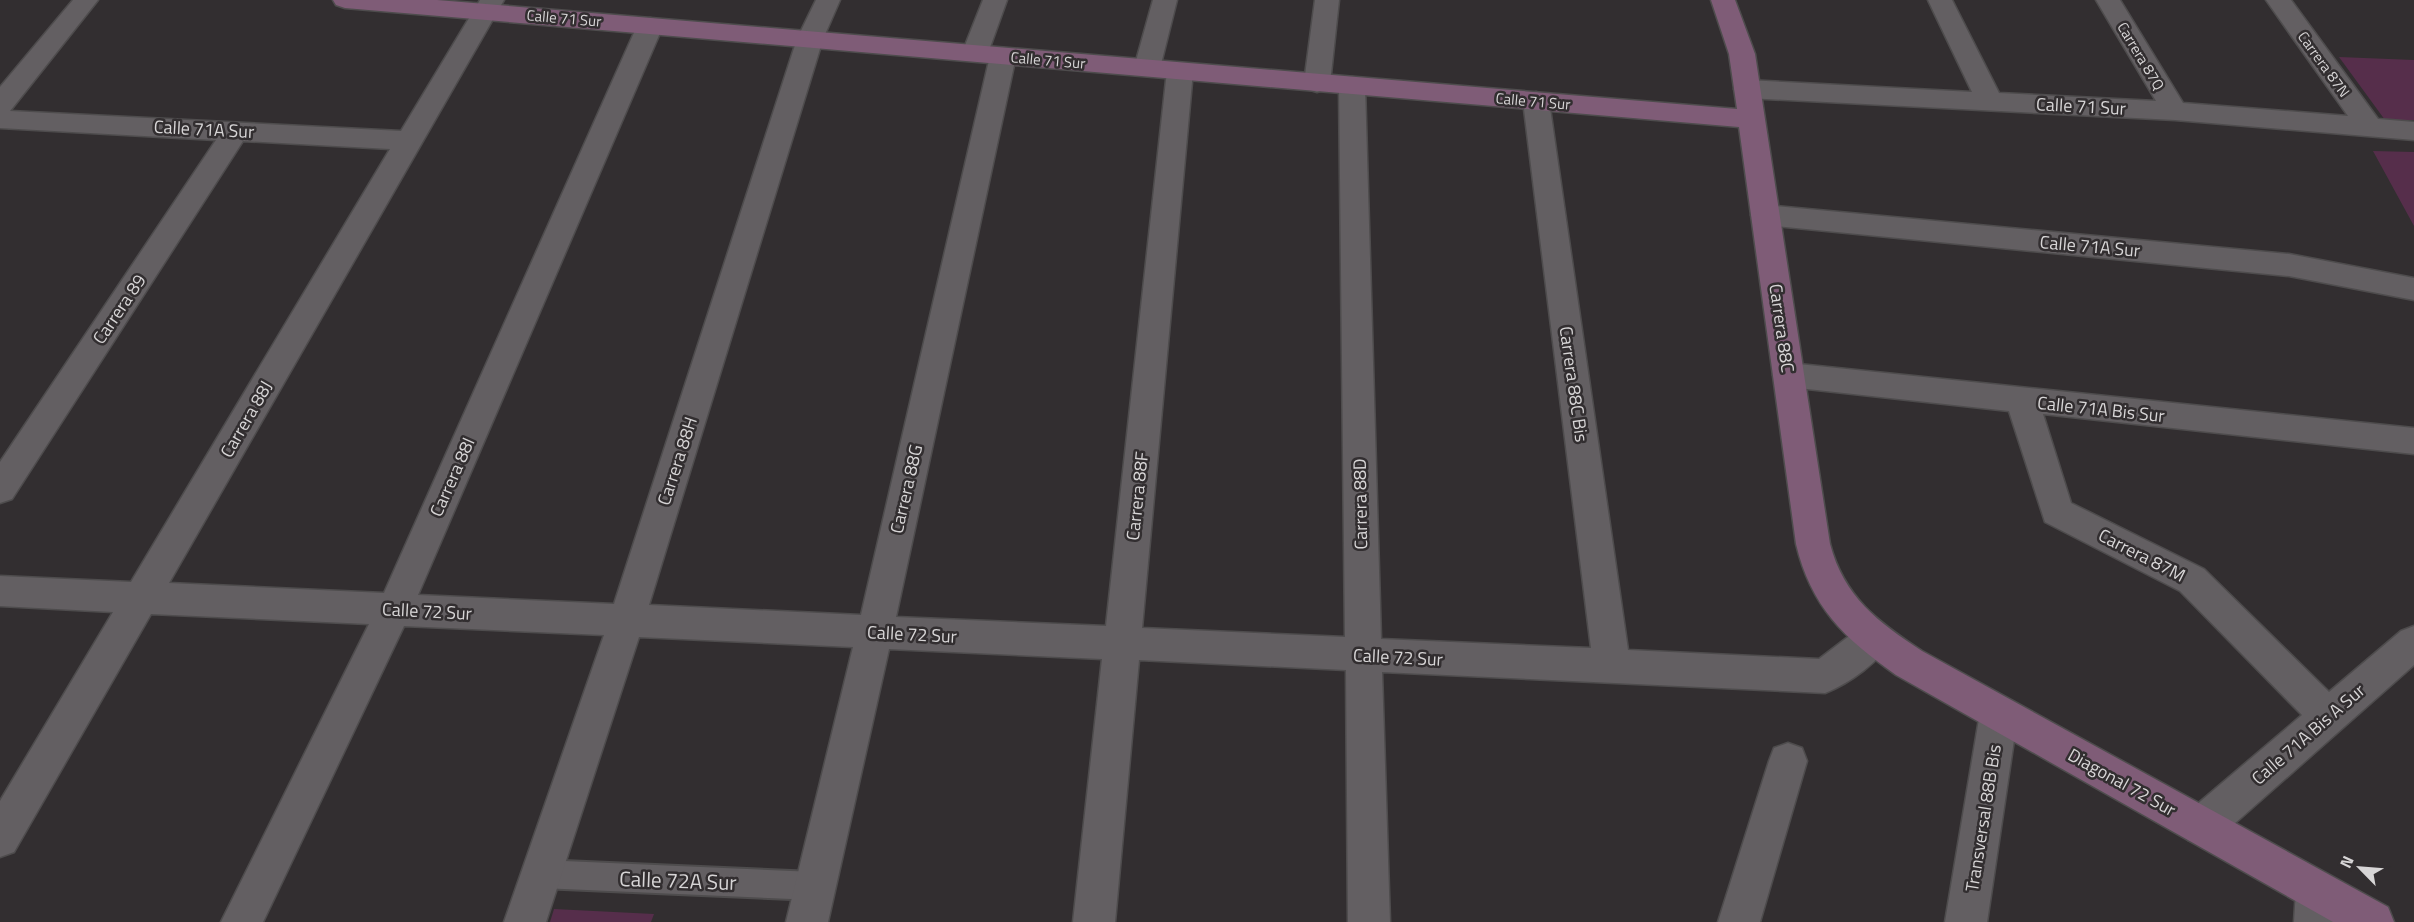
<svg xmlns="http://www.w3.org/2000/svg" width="2414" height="922" font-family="'Titillium Web',sans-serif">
<rect width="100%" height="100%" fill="#322e30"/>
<path fill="#562e4b" d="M2339 57 2414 60V120H2385Z
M2373 151 2414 152V226Z
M554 909 654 914 651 922H550Z"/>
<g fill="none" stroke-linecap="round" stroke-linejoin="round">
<g stroke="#4e4c4d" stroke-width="4">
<path id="lane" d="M541 860 815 872 825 876 829 886 825 896 815 900 541 888 531 884 527 874 531 864Z"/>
</g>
<g stroke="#4e4c4d" stroke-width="3">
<path id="street" d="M73 0H98L10 111 401 131 480 0H504L169 583 384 593 637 26 641 20 650 18 659 20 663 26 418 595 614 604 797 39 816 0H840L823 39 649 605 861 615 990 56 994 50 1003 48 1012 50 1016 56 896 617 1106 626 1167 71 1171 65 1180 63 1189 65 1193 71 1142 628 1345 637 1339 86 1343 80 1352 77 1361 80 1365 86 1381 639 1591 648 1523 101 1527 95 1536 92 1545 95 1549 101 1628 650 1819 659 1861 627 1874 622 1887 627 1892 638C1882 661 1848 684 1825 693L1382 672 1390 922H1348L1346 670 1139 660 1115 922H1073L1102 659 889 649 828 922H786L853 647 639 637 546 922H504L604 635 404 626 263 922H221L369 624 151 614 14 852 0 857V801L113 612 0 606V576L131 582 390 149 243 141 12 499 0 503V462L216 140 0 128V87Z
M983 0H1007L988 53 984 59 975 61 966 59 962 53Z
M1153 0H1177L1160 68 1156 74 1147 76 1138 74 1134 68Z
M1315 0H1339L1330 83 1326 89 1317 92 1308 89 1304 83Z
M1928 0H1952L1999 93 2156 101 2096 0H2120L2183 103 2348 116 2266 0H2291L2378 119 2414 122V140L2175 120 1747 98 1738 95 1734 89 1738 83 1747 80 1972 92Z
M1765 205 2289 254 2414 278V300L2289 276 1765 225 1755 222 1751 215 1755 208Z
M1789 363 2414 428V454L2043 414 2071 503 2204 569 2329 692 2401 631 2414 626V665L2216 840 2202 845 2188 840 2182 826 2188 812 2302 715 2180 591 2045 522 2009 411 1789 387 1778 384 1773 375 1778 366Z
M1999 696 2012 701 2018 713 1987 922H1945L1980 713 1986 701Z
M1788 743 1802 748 1807 761 1760 922H1718L1769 761 1774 748Z
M2316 870 2330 876 2336 890V922H2294L2296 890 2302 876Z"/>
</g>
<g stroke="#4e4c4d" stroke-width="3">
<path id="secondary" d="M333 0H437L1737 109 1729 54 1711 0H1735L1755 54 1830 544C1844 597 1878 622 1922 651L2388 907 2394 922H2333L1896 675C1844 638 1811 607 1796 544L1739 127 345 8 336 5Z"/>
</g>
<use href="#lane" fill="#635f62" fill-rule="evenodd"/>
<use href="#street" fill="#635f62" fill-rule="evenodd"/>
<use href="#secondary" fill="#7f5c77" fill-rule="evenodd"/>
</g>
<g text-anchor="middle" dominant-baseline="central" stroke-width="5" stroke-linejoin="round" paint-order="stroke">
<g font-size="15" fill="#d7d5d6" stroke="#322e30">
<text transform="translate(564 18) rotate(5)">Calle 71 Sur</text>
<text transform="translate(2141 56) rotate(59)">Carrera 87Q</text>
<text transform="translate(1048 60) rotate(5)">Calle 71 Sur</text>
<text transform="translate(2324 64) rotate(54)">Carrera 87N</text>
<text transform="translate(1533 101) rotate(5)">Calle 71 Sur</text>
</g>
<g font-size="18" fill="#d7d5d6" stroke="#322e30">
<text transform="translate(2081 106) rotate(3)">Calle 71 Sur</text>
<text transform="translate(204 129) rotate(3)">Calle 71A Sur</text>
<text transform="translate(2090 246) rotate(5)">Calle 71A Sur</text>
<text transform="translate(119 309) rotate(-56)">Carrera 89</text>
<text transform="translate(1782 328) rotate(82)">Carrera 88C</text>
<text transform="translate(1574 384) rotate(82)">Carrera 88C Bis</text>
<text transform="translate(2101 409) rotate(6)">Calle 71A Bis Sur</text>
<text transform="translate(246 419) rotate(-60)">Carrera 88J</text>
<text transform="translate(677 461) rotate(-72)">Carrera 88H</text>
<text transform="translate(452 477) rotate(-66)">Carrera 88I</text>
<text transform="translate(906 489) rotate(-77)">Carrera 88G</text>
<text transform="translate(1137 496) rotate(-84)">Carrera 88F</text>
<text transform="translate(1360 504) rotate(-91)">Carrera 88D</text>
<text transform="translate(2142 555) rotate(27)">Carrera 87M</text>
<text transform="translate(427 611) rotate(3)">Calle 72 Sur</text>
<text transform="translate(912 634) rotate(3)">Calle 72 Sur</text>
<text transform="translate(1398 657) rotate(3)">Calle 72 Sur</text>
<text transform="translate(2308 734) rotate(-41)">Calle 71A Bis A Sur</text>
<text transform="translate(2122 782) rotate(29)">Diagonal 72 Sur</text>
<text transform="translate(1983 818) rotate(-81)">Transversal 88B Bis</text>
</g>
<g font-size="21" fill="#d7d5d6" stroke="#322e30">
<text transform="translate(678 880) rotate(2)">Calle 72A Sur</text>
</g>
</g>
<g transform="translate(2360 868) rotate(295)" stroke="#322e30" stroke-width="4.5" paint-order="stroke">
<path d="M0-4.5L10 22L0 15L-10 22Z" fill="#d7d5d6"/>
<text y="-9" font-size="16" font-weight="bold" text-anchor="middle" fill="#d7d5d6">N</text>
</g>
</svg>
